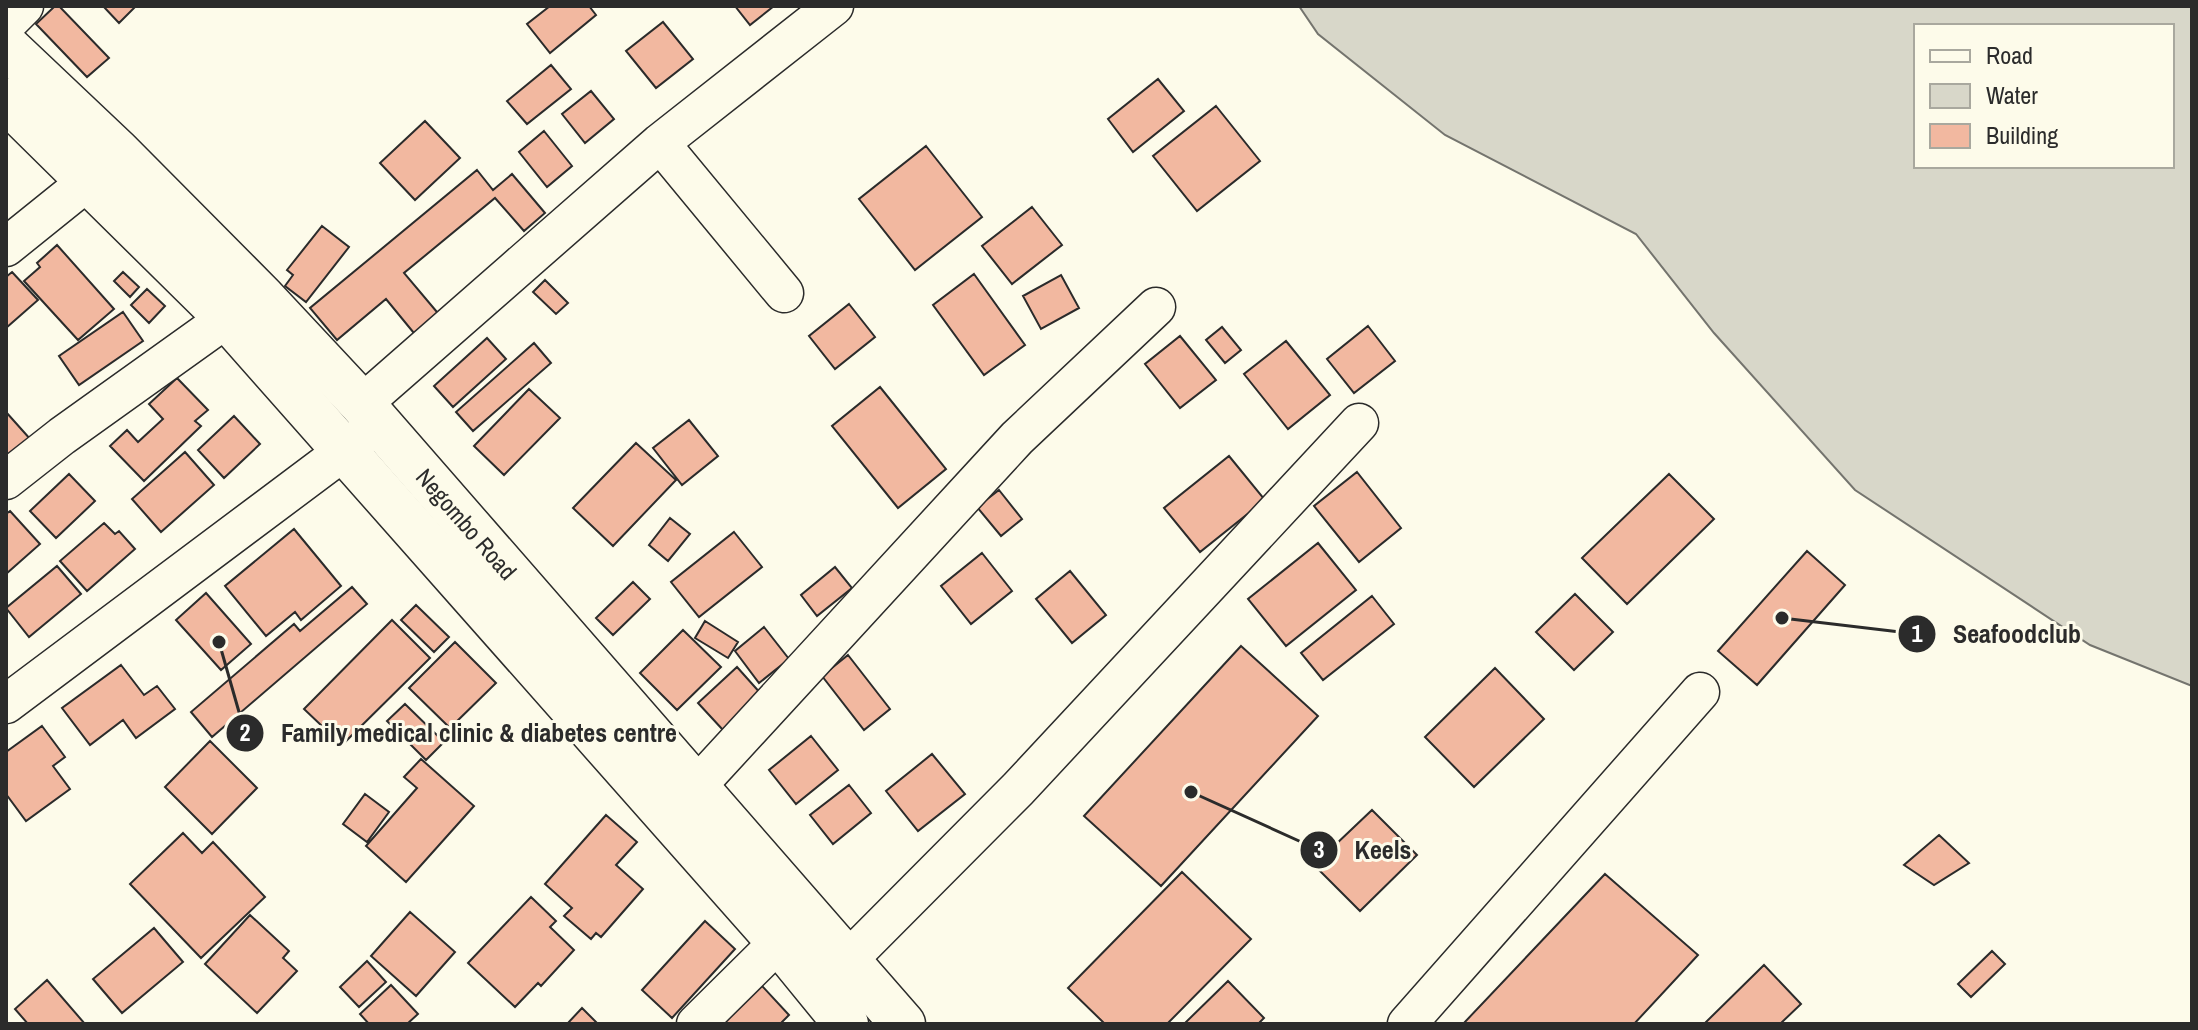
<svg xmlns="http://www.w3.org/2000/svg" width="2198" height="1030" font-family="'Archivo Narrow',sans-serif">
<rect width="100%" height="100%" fill="#fdfbea"/>
<path fill="#d8d7c9" stroke="#74746e" stroke-width="2" fill-rule="evenodd" d="M1299 6H2192V686L2090 645 1855 490 1714 333 1636 234 1445 135 1318 34ZM1916 26H2172V166H1916Z"/>
<path fill="#f2b8a0" stroke="#2b2b2b" stroke-width="2" d="M55 6H59L109 58 87 77 36 24Z
M103 6H132L134 8 119 23Z
M550 6H589L596 15 550 53 527 24Z
M735 6H774L750 25Z
M663 22 693 59 656 88 626 51Z
M551 65 571 89 527 124 507 101Z
M1158 79 1184 111 1133 152 1108 119Z
M591 91 614 119 585 143 562 114Z
M1216 106 1260 161 1197 211 1153 156Z
M425 121 460 158 415 200 380 163Z
M544 131 572 166 547 187 519 152Z
M926 146 982 217 915 270 859 199Z
M477 170 493 190 512 174 545 213 524 231 495 198 404 273 442 318 418 338 386 299 337 340 310 308Z
M1032 207 1062 245 1012 284 982 246Z
M322 226 349 247 306 302 285 286 293 275 287 270Z
M57 245 114 309 78 340 24 281 40 267 37 263Z
M12 272 38 300 6 328V277Z
M123 272 139 287 130 297 114 281Z
M974 274 1025 345 984 375 933 305Z
M1061 275 1079 308 1041 329 1023 296Z
M545 280 568 303 556 314 533 292Z
M147 289 165 306 149 323 131 305Z
M849 304 875 337 835 369 809 336Z
M123 312 143 341 79 385 59 356Z
M1368 326 1395 361 1354 393 1327 359Z
M1222 327 1241 350 1225 363 1206 340Z
M1180 336 1216 380 1180 408 1145 364Z
M487 338 506 359 453 407 434 386Z
M1286 341 1330 395 1288 429 1244 374Z
M534 343 551 363 473 431 456 412Z
M177 378 208 410 195 421 201 426 144 481 110 446 127 430 138 442 163 419 149 404Z
M880 387 946 469 898 508 832 426Z
M529 389 560 418 504 475 474 446Z
M6 412 31 440 6 463Z
M234 416 260 444 224 478 198 450Z
M689 420 718 456 682 485 653 448Z
M636 443 676 480 613 546 573 508Z
M185 452 214 485 161 532 132 499Z
M1229 456 1265 500 1200 552 1164 508Z
M1357 472 1401 528 1359 562 1314 506Z
M69 474 95 501 56 538 30 511Z
M1669 474 1714 519 1627 604 1582 558Z
M999 490 1022 519 1001 536 977 507Z
M10 511 40 544 6 574V514Z
M670 518 690 534 668 561 649 545Z
M104 523 115 534 119 531 135 549 87 591 60 561Z
M294 529 341 586 301 620 295 612 266 636 225 586Z
M734 532 762 567 699 617 671 582Z
M1318 543 1356 590 1286 646 1248 599Z
M1807 551 1845 585 1757 685 1718 651Z
M982 553 1012 591 971 624 941 586Z
M57 566 81 594 29 637 6 608Z
M835 567 852 588 817 616 801 595Z
M1070 571 1106 615 1072 643 1036 599Z
M633 582 650 599 613 635 596 618Z
M352 587 367 604 212 737 191 712 294 624 300 631Z
M206 593 251 644 221 670 176 620Z
M1575 594 1613 632 1574 670 1536 632Z
M1372 596 1394 624 1323 680 1301 653Z
M416 605 449 637 434 652 401 620Z
M392 620 430 658 342 745 304 709Z
M705 621 738 642 728 658 695 638Z
M764 627 789 659 759 683 735 651Z
M683 630 721 667 677 710 640 673Z
M455 642 496 683 450 728 409 688Z
M1241 646 1318 716 1161 886 1084 816Z
M848 655 890 709 864 730 822 676Z
M121 665 144 695 157 686 175 709 136 738 123 720 90 745 62 708Z
M737 667 762 695 723 730 698 703Z
M1495 668 1544 719 1474 787 1425 737Z
M405 704 444 742 426 760 387 721Z
M42 726 65 757 53 766 70 789 26 821 6 794V752Z
M811 736 838 770 796 804 769 770Z
M210 741 257 788 212 834 165 787Z
M932 754 965 794 918 831 886 791Z
M421 759 474 806 406 882 366 846 417 788 404 777Z
M849 785 871 813 833 844 810 815Z
M365 794 389 812 367 842 343 824Z
M1372 810 1417 855 1360 911 1314 865Z
M606 815 637 842 616 865 643 889 601 937 596 933 591 939 564 916 572 908 545 884Z
M183 833 202 853 213 842 265 897 201 958 130 884Z
M1939 835 1969 863 1934 885 1904 865Z
M1182 872 1251 939 1167 1024H1105L1068 988Z
M1605 874 1698 955 1634 1024H1463Z
M531 897 556 921 550 927 574 950 541 986 538 983 515 1007 468 963Z
M410 912 455 952 416 996 371 956Z
M250 915 289 951 283 958 297 971 257 1013 205 964Z
M705 921 735 949 672 1018 642 990Z
M154 928 183 962 122 1013 93 979Z
M1992 951 2005 964 1971 997 1958 984Z
M367 961 386 982 359 1007 340 987Z
M1764 965 1801 1004 1780 1024H1704Z
M751 974 789 1015 780 1024H697Z
M47 980 85 1024H28L15 1009Z
M1228 981 1264 1018 1258 1024H1184Z
M391 985 418 1014 407 1024H369L360 1014Z
M582 1008 598 1024H567Z"/>
<g fill="none" stroke-linecap="round" stroke-linejoin="round">
<g stroke="#2b2b2b" stroke-width="41">
<path id="minor" d="M6 24 24 6
M660 143 784 293
M6 247 88 181
M362 404 660 143 834 6
M6 480 62 436 227 318
M6 704 344 451 368 431
M695 788 1017 438 1156 307
M828 980 1018 789 1359 423
M696 1024 779 942
M1407 1024 1700 692"/>
</g>
<g stroke="#2b2b2b" stroke-width="47">
<g id="highway">
<path id="s1" d="M6 46 118 152 262 297 362 404 903 1024"/>
<path d="M6 100 227 318 779 942 846 1024"/>
</g>
</g>
<use href="#minor" stroke="#fdfbea" stroke-width="38"/>
<use href="#highway" stroke="#fdfbea" stroke-width="44"/>
</g>
<g text-anchor="middle" dominant-baseline="central" stroke-width="6" stroke-linejoin="round" paint-order="stroke">
<g font-size="24" fill="#2b2b2b" stroke="#fdfbea">
<text stroke="none"><textPath href="#s1" startOffset="664">Negombo Road</textPath></text>
</g>
</g>
<path fill="none" stroke="#2b2b2b" stroke-width="3" d="M1782 618L1917 634M219 642L245 733M1191 792L1319 850"/>
<g fill="#2b2b2b" stroke="#fdfbea" stroke-width="3">
<circle cx="1782" cy="618" r="8"/>
<circle cx="219" cy="642" r="8"/>
<circle cx="1191" cy="792" r="8"/>
<circle cx="1917" cy="634" r="20"/>
<circle cx="245" cy="733" r="20"/>
<circle cx="1319" cy="850" r="20"/>
</g>
<g font-size="24" text-anchor="middle" font-weight="bold" fill="#fff">
<text x="1917" y="642">1</text>
<text x="245" y="741">2</text>
<text x="1319" y="858">3</text>
</g>
<g font-size="26" text-anchor="middle" font-weight="bold" fill="#2b2b2b" stroke="#fdfbea" stroke-width="6" stroke-linejoin="round" paint-order="stroke">
<text x="2017" y="643">Seafoodclub</text>
<text x="479" y="742">Family medical clinic &amp; diabetes centre</text>
<text x="1383" y="859">Keels</text>
</g>
<rect width="2198" height="1030" fill="none" stroke="#2b2b2b" stroke-width="16"/>
<rect x="1914" y="24" width="260" height="144" fill="#fdfbea" stroke="#a9a89e" stroke-width="2"/>
<rect x="1930" y="50" width="40" height="12" fill="#fdfbea" stroke="#a9a89e" stroke-width="2"/>
<text x="1986" y="64" font-size="24" fill="#2b2b2b">Road</text>
<rect x="1930" y="84" width="40" height="24" fill="#d8d7c9" stroke="#a9a89e" stroke-width="2"/>
<text x="1986" y="104" font-size="24" fill="#2b2b2b">Water</text>
<rect x="1930" y="124" width="40" height="24" fill="#f2b8a0" stroke="#a9a89e" stroke-width="2"/>
<text x="1986" y="144" font-size="24" fill="#2b2b2b">Building</text>
</svg>
